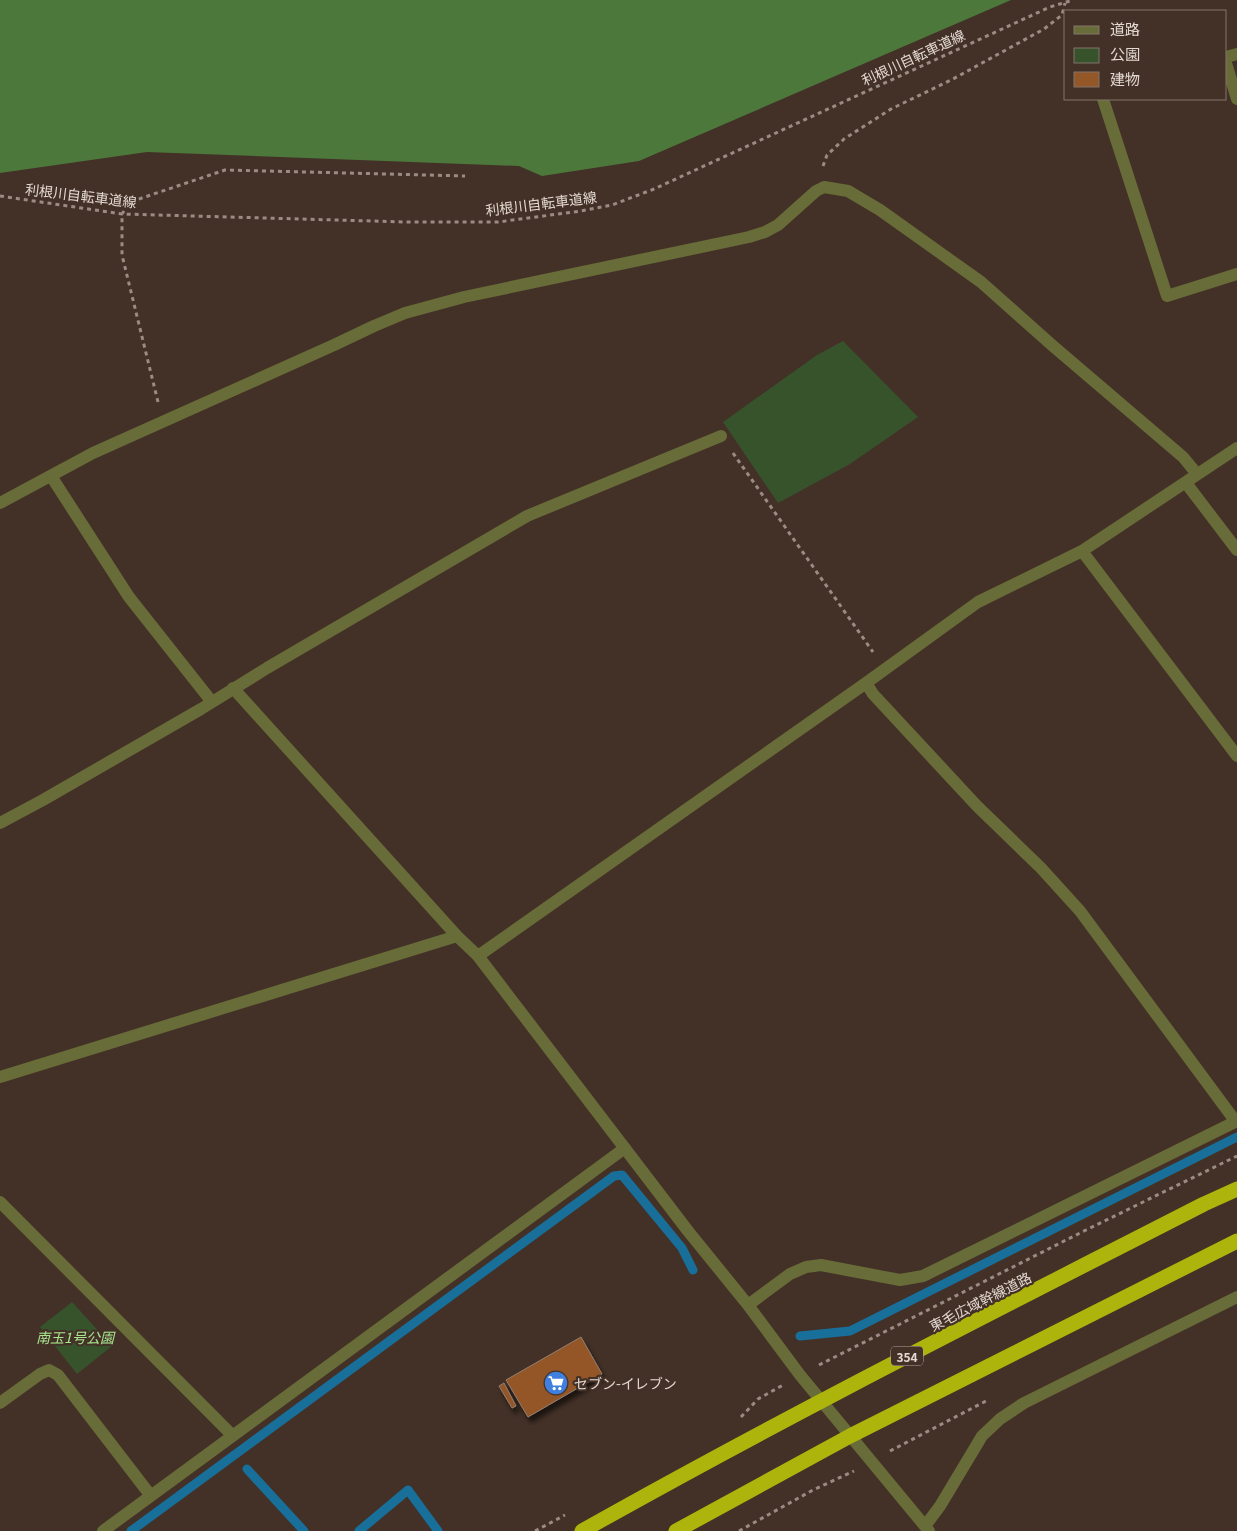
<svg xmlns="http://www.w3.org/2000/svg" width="1237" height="1531" font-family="Georgia,'Noto Sans JP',serif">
<defs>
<filter id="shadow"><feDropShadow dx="3" dy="5.5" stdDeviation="2.5" flood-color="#0009"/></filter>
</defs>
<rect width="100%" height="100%" fill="#433127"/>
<path fill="#37532c" d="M843 341 918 417 850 464 778 503 723 422 817 355Z
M72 1302 112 1346 77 1374 40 1327Z"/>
<path fill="#4d783b" d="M0 0H1011L639 161 542 176 519 166 147 152 0 173Z"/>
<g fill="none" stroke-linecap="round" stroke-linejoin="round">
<path stroke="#186f9a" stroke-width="9" d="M800 1336 850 1331 1237 1137
M247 1469 304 1531
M131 1531 614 1176 622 1175 627 1181 682 1248 693 1270
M359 1531 408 1490 438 1531"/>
</g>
<path fill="#945727" stroke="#917e71" filter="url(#shadow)" d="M581 1337 602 1374 528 1417 506 1380Z
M504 1383 516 1406 512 1408 499 1386Z"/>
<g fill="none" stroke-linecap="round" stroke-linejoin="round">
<path stroke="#9a8b83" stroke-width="3" stroke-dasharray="4 4" stroke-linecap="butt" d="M823 166 827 155 844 139 891 109 953 79 1044 29 1062 15 1065 3
M0 196 122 214 407 222H498L581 211 612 205 654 189 1050 7 1073 0
M158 402 122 255V214L130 202 225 170 465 176
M733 453 873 652
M819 1365 1086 1230 1237 1156
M741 1417 758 1399 783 1385
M890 1451 986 1401
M535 1531 565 1515
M739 1531 813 1490 854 1471"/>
<path stroke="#686c38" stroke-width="12" d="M1226 57 1237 54
M1226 63 1237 99
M1103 99 1167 296 1237 274
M51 476 129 597 212 702
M1186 483 1237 550
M0 503 93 453 334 345 374 326 405 313 464 297 749 237 765 232 778 225 816 191 824 187 848 191 880 210 981 282 1053 346 1183 457 1197 474
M1082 551 1237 756
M866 683 873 694 977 806 1041 868 1080 911 1236 1122
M233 688 457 936 478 956 688 1231 748 1305 800 1375 929 1531
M0 823 43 800 201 709 267 668 527 516 721 436
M478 956 866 683 978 602 1082 551 1237 448
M0 1077 457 936
M0 1202 232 1435
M748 1305 790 1274 806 1267 821 1265 900 1280 923 1276 1237 1121
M0 1403 40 1374 49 1370 58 1375 151 1496
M925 1526 940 1506 982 1436 1000 1419 1024 1403 1237 1297
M103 1531 625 1148"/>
<path stroke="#adb40c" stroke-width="15" d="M582 1531C786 1416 995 1311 1204 1204L1237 1189
M676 1531 850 1436 1237 1241"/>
</g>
<defs>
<g id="supermarket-disc" transform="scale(1.25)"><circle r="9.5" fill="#3f7fe0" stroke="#433127"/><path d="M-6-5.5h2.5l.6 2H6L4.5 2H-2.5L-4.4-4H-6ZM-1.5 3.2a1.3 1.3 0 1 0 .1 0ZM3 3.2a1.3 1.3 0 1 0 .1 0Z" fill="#fff"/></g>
</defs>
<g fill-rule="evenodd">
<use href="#supermarket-disc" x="556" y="1383"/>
</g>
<g text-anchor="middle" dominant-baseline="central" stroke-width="4.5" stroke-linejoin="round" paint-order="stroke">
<rect fill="#433127" stroke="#b4a69f" stroke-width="1" x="891" y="1346.5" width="32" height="19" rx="4"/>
<g font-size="12" font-weight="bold" fill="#e4d8d2">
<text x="907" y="1356">354</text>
</g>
<g font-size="14" fill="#e4d8d2" stroke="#433127">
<text transform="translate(913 57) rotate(-25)">利根川自転車道線</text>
<text transform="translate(81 195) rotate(7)">利根川自転車道線</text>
<text transform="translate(541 203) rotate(-7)">利根川自転車道線</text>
<text transform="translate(980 1301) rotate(-27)">東毛広域幹線道路</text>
</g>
<g font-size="14" font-style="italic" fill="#a8e68f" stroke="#433127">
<text x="75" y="1337">南玉1号公園</text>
</g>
<g font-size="14" fill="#e4d8d2" stroke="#433127" text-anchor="start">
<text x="574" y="1383">セブン-イレブン</text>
</g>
</g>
<rect x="1064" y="10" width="162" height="90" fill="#433127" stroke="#83746b"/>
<rect x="1074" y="26" width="25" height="8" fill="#686c38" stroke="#83746b"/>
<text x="1110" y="35" font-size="15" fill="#e4d8d2">道路</text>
<rect x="1074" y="48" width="25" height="15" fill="#37532c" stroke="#83746b"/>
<text x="1110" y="60" font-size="15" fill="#e4d8d2">公園</text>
<rect x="1074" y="72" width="25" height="15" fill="#945727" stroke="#83746b"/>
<text x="1110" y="85" font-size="15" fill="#e4d8d2">建物</text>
</svg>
